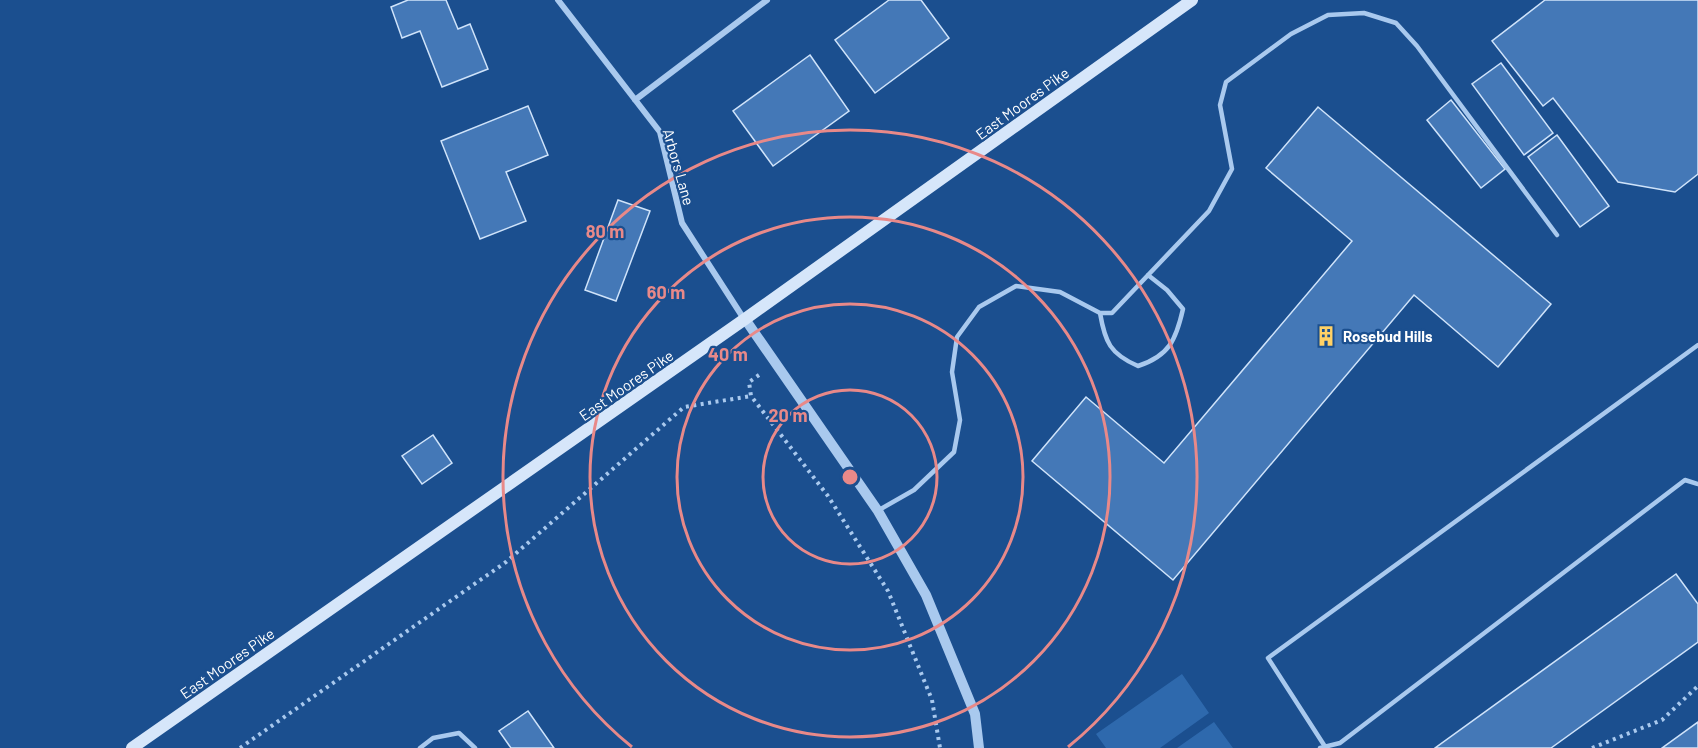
<svg xmlns="http://www.w3.org/2000/svg" width="1698" height="748" font-family="Barlow,sans-serif">
<rect width="100%" height="100%" fill="#1b4f8f"/>
<path fill="#2e69ad" d="M1182 674 1209 713 1160 748H1106L1096 734Z
M1214 722 1233 748H1177Z"/>
<path fill="#4478b7" stroke="#cfe3fa" stroke-width="1.5" d="M408 0H446L458 29 470 24 488 69 442 87 420 31 402 38 391 7Z
M889 0H921L949 38 875 93 835 40Z
M1545 0H1698V174L1675 192 1618 182 1553 98 1543 106 1492 41Z
M810 55 849 111 773 166 733 111Z
M1501 63 1553 133 1524 155 1472 84Z
M1451 100 1505 169 1481 188 1427 120Z
M528 106 548 155 506 172 526 221 480 239 441 141Z
M1318 107 1551 304 1498 367 1414 295 1173 580 1032 461 1086 397 1164 463 1352 241 1266 168Z
M1557 135 1609 206 1580 227 1528 157Z
M618 200 650 211 616 301 585 290Z
M433 435 452 463 422 484 402 456Z
M1676 574 1698 604V642L1551 748H1435Z
M528 711 554 748H511L499 731Z
M1698 722V748H1662Z"/>
<g fill="none" stroke-linecap="round" stroke-linejoin="round">
<path stroke="#a9c9ee" stroke-width="4" stroke-dasharray="3 4.5" stroke-linecap="butt" d="M759 375 749 382 751 396 828 496 888 591 932 700 940 748
M240 748 506 562 684 407 751 396
M1592 748 1662 720 1698 686"/>
<path stroke="#a9c9ee" stroke-width="4.5" d="M1100 313C1105 342 1110 354 1138 366 1169 356 1176 340 1183 309L1167 290 1148 275
M879 510 914 490 954 452 960 420 952 372 957 337 979 307 1016 286 1060 292 1100 313H1112L1209 211 1232 169 1220 105 1226 82 1291 34 1328 15 1364 13 1396 23 1417 46 1557 235
M1324 745 1268 658 1698 345
M420 748 433 738 459 733 475 748
M1320 748 1340 743 1685 480 1698 484"/>
<path stroke="#a9c9ee" stroke-width="6" d="M558 0 660 132 682 223 744 319
M635 100 767 0"/>
<path stroke="#a9c9ee" stroke-width="10" d="M745 319 878 511 926 595 975 714 979 748"/>
<path stroke="#d6e6fa" stroke-width="12" d="M132 748 745 319 1192 0"/>
</g>
<g fill="none" stroke="#e88989" stroke-width="3">
<circle cx="850" cy="477" r="87"/>
<circle cx="850" cy="477" r="173"/>
<circle cx="850" cy="477" r="260"/>
<path d="M632 747A347 347 0 1 1 1068 747"/>
</g>
<defs>
<g id="building-bare" transform="scale(1.62)"><path d="M-4-6H4V6H1V3H-1V6H-4ZM-2.5-4.3h1.7v1.8h-1.7ZM.8-4.3h1.7v1.8H.8ZM-2.5-1h1.7V.8h-1.7ZM.8-1h1.7V.8H.8Z" fill="#ffd166" stroke="#1b4f8f" stroke-width="2.5" paint-order="stroke"/></g>
</defs>
<g fill-rule="evenodd">
<use href="#building-bare" x="1326" y="336"/>
</g>
<g text-anchor="middle" dominant-baseline="central" stroke-width="4.5" stroke-linejoin="round" paint-order="stroke">
<g font-size="15" fill="#fff" stroke="#1b4f8f">
<text transform="translate(1022 103) rotate(-36)">East Moores Pike</text>
<text transform="translate(679 167) rotate(74)">Arbors Lane</text>
<text transform="translate(626 385) rotate(-35)">East Moores Pike</text>
<text transform="translate(227 663) rotate(-35)">East Moores Pike</text>
</g>
<g font-size="15" font-weight="bold" fill="#fff" stroke="#1b4f8f" text-anchor="start">
<text x="1343" y="336">Rosebud Hills</text>
</g>
</g>
<circle cx="850" cy="477" r="9" fill="#e88989" stroke="#1b4f8f" stroke-width="3"/>
<g font-size="18" text-anchor="middle" font-weight="bold" fill="#e88989" stroke="#1b4f8f" stroke-width="4.5" stroke-linejoin="round" paint-order="stroke">
<text x="605" y="238">80 m</text>
<text x="666" y="299">60 m</text>
<text x="728" y="361">40 m</text>
<text x="788" y="422">20 m</text>
</g>
</svg>
